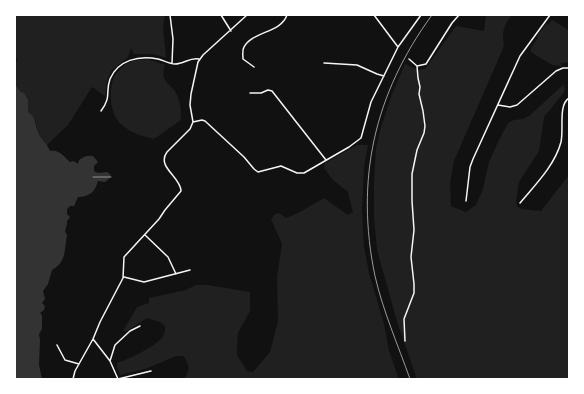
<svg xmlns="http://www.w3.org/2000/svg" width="584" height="394" font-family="Figtree,sans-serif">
<rect width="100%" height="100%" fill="#111"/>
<path fill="#202020" d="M15 15H165L163 26 166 58 154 54H134L131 48 128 57 111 71 107 81 105 96 92 87 68 125 47 145 38 132 35 120 28 112V100L15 84V64L17 61 15 54Z
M486 15H512C503 26 502 32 504 46L454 161 450 183 451 206 466 212 476 205 483 189 489 162 498 142 508 123 514 120 523 119 529 116 564 84 565 91 544 117 539 151 519 182 516 201 517 206 521 209 541 211 569 175V379H417L398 325 377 250 374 218V182L376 148 381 127 392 94 405 64 417 70 425 69 456 26 484 31Z
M552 20 569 30V62L561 63V66L552 65 531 52V48L538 38 537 36 546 24 548 25Z
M147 59 165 65C159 83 171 82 177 95 181 103 181 111 181 120L154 139C142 136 130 133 121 124 110 114 108 91 114 77 116 73 122 67 126 64 132 60 140 60 147 59Z
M357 145H368L364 167 362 210 364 246 369 273 384 324 389 351 399 379H184C190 371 190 364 183 356H176L148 368 120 375 117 367V363C127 360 159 345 163 336 165 333 165 329 165 326L160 322 147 318 127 331H123L137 307 149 303V298L186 290 196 285H208L250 292V311L238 333 237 345V355L247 371 253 372 270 352 278 321 277 277 282 244 271 219 275 214 279 213 286 218 298 213 324 198 348 215 353 212 348 192 333 180 324 168 325 163Z"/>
<path fill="#333" d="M15 84 21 92 24 93 28 100V112C37 118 34 123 38 132 41 139 47 143 50 151 60 149 64 157 70 162L74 161 78 164 79 160C84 156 88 155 93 156L98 162 94 166V171L98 173 107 172 110 174 111 177 105 182 98 181C95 192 89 197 78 197L74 206H70L67 209V214L70 217 67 221V224L65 231 67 235C64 250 67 262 52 270L48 284 43 291 45 299 42 303 45 306 44 310 40 313 42 315V329L39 334 40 340 39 365 42 379H15Z"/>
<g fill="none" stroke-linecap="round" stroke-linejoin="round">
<path stroke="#f5f5f5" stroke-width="0.5" d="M93 177H111"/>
<path stroke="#f5f5f5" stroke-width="1.5" d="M170 15 173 39 172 63
M221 15 231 31
M398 47 421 15
M409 59 417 66 426 64 452 23 459 15
M324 63 357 65 377 74 384 76
M254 67 243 59C243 55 242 50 244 47 253 31 281 33 287 15
M250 93H261L268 90 272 91 326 160
M498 105 510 107 517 105 556 71 563 68H569
M101 111C112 96 105 93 110 79 118 60 139 55 158 59 163 60 169 64 175 64 184 64 190 57 199 59
M193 122 202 120 205 121 244 157 254 169 258 172 281 166 297 173H304L349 147 361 138 371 102 398 47 374 15
M466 201 470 167 473 159 520 56 550 15
M520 203C535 185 555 165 561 142 564 129 558 105 569 98
M145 235 168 257 176 274
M124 277 144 282 190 270
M93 339 110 361 118 379 151 371
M405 341 404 319 414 293V284L411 257 414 230 412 201V174L417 150 424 133 425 126 423 111 419 94 420 87 418 78 417 66
M57 345 65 360 79 364
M110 361 115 345 130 331 140 326
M73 379 75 371 93 339 100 322 123 278 124 257 159 219 165 210 181 191C181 177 156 167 167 152L190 129 193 122 190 105 191 94 198 62 203 55 247 15"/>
<path stroke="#9a9a9a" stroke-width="1" d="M410 379C398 345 383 311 375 276 355 180 374 94 432 15"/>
</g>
<rect width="584" height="394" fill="none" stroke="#ffffff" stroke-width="32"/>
</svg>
